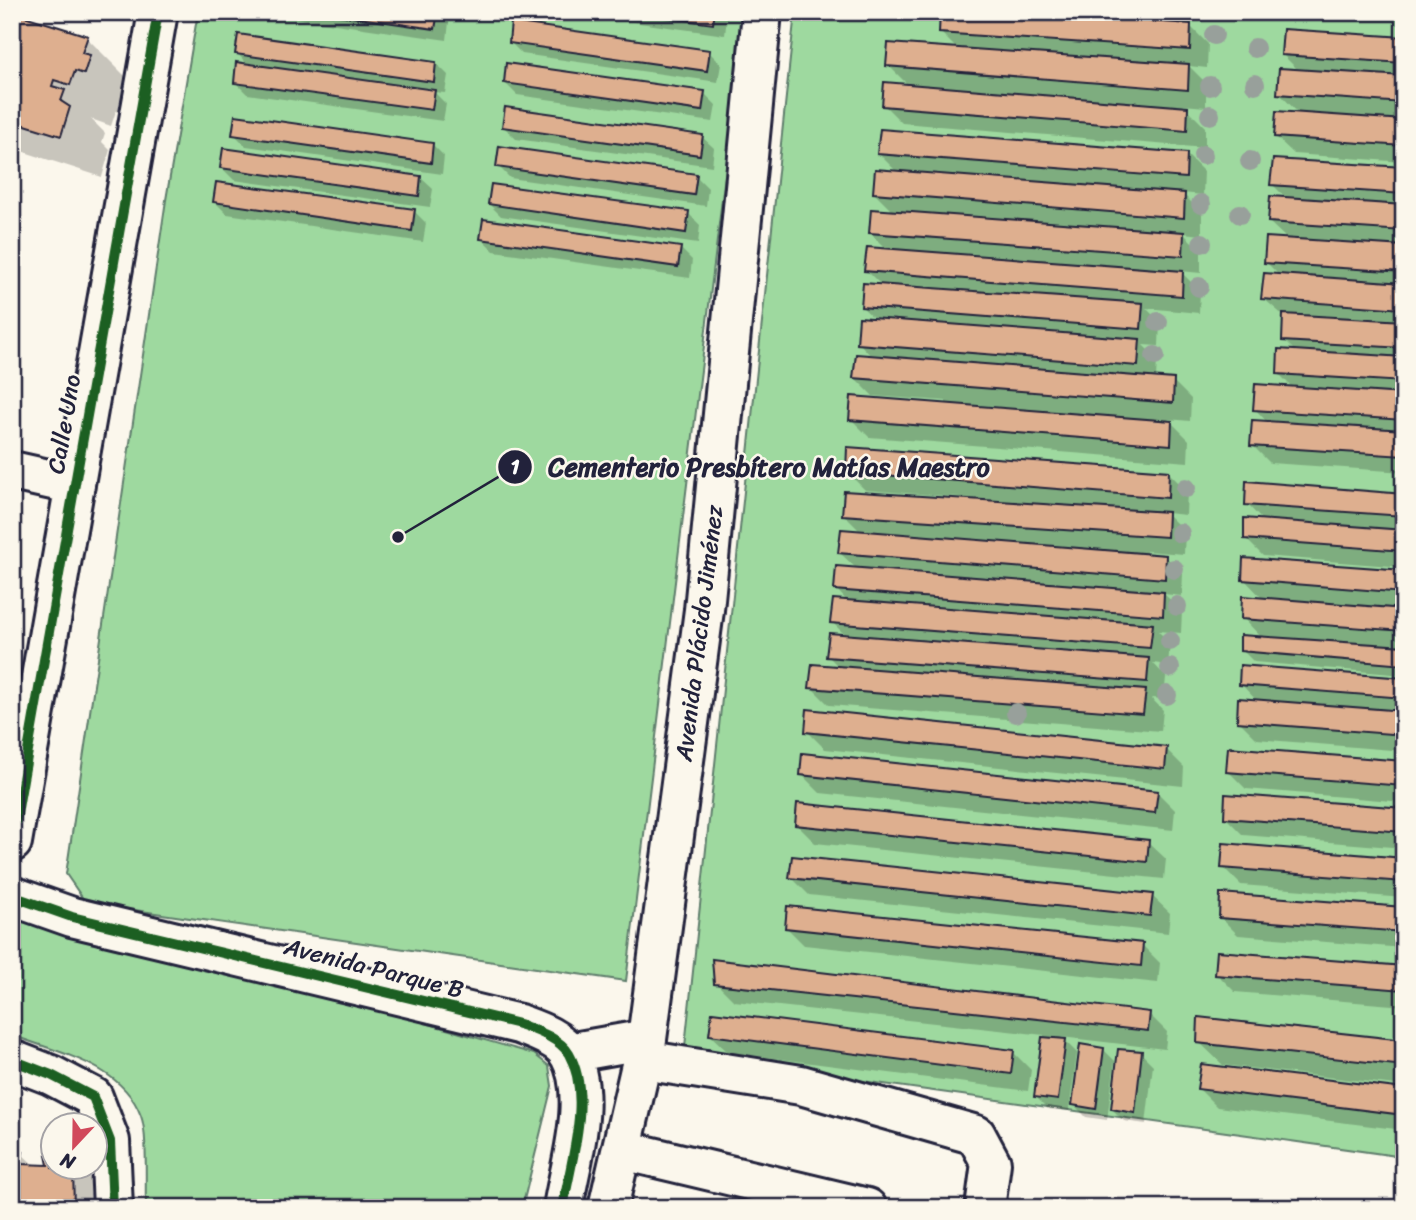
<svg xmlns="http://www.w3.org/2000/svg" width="1416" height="1220" font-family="Sriracha,sans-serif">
<rect width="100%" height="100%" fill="#fbf7ec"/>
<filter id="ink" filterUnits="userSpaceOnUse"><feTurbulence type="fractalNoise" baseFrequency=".0143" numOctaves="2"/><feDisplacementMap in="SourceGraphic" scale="14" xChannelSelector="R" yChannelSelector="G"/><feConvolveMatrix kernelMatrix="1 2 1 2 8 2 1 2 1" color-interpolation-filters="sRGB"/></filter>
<g filter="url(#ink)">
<path fill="#9ed99f" stroke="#607e6d" stroke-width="2" d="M198 12H745L626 981 86 903 66 874 166 200Z
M795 12H1404V1157L684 1056Z
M12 905 534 1054 549 1066 552 1086 522 1208H146C145 1185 148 1134 141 1116 122 1064 58 1053 12 1035Z"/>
<path fill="#0003" d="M251 12H439L449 22 447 40Z
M561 12H722L727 17 725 35Z
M1175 12H1209V15Z
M1325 12H1404V18Z
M12 19 19 26 87 38 128 79 124 92 130 98 125 114 116 111 111 126 91 119 105 133 102 142 110 150 102 177 12 148Z
M1190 26 1208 44 1207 68 1189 66 1206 83V107L1183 105 1205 127V148L902 123 884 105 909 86 888 65 958 50 940 32Z
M1404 39V162L1294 154 1276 137 1300 115 1279 93 1299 71 1282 54Z
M510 42 709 52 721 64 718 82 522 54Z
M237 53 436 63 448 75 445 93 434 92 446 104 443 121 247 94 235 82 249 66Z
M505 83 704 93 716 105 713 122 517 95Z
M504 127 702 137 714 148 712 166 516 139Z
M234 134 432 144 444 156 442 174 246 146Z
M879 154H1186L1204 172 1203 195 1182 193 1202 213V235L1183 233 1201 251V273L1180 271 1200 291 1199 313 1146 308 1160 322 1159 346 1143 345 1157 359 1156 380 1173 381 1191 399 1190 421 1168 419 1189 440 1188 462 869 437 851 419 946 405V401L873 396 855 378 873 358 859 343 876 320 862 307 882 286 866 270 888 251 870 233 894 213 874 193 897 172Z
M498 166 696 176 708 188 706 206 510 178Z
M222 168 421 178 433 189 430 207 234 180Z
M1404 169V472L1270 463 1252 445 1268 423 1255 409 1293 388 1278 373 1296 352 1284 340 1285 317 1263 298 1280 276 1266 262 1288 240 1269 222 1287 199 1272 184Z
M215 202 414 211 426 223 423 242 227 214Z
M489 204 688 213 700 225 698 244 501 216Z
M482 239 680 248 692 260 690 278 494 251Z
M847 472 1169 473 1187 491 1186 515 1166 513 1185 532 1184 554 1146 551V555L1165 556 1183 574 1182 596 1164 594 1182 611 1181 633 1158 631 1170 643 1168 665 1153 663 1166 677 1164 699 1151 698 1163 710 1161 731 829 705 811 687 840 668 828 656 846 636 832 622 848 602 836 589 857 569 840 553 862 533 844 515 959 500 960 497 865 490Z
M1404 495V567L1263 556 1245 538 1263 521 1247 504Z
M1404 572V675L1254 662 1242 650 1262 638 1243 618 1264 600 1244 579Z
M1404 679V751L1257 739 1239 721 1257 701 1241 684Z
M807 731 1166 749 1184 767 1183 786 825 749Z
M1404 763V802L1246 789 1228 771Z
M802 775 1157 792 1175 810 1173 830 820 793Z
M1404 810V848L1243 835 1225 817Z
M797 825 1148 842 1166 859 1164 879 815 843Z
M1404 859V898L1241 885 1223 867Z
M791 877 1152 896 1170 913 1168 933 809 895Z
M1404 909V948L1238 935 1220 917Z
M786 927 1142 945 1160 963 1158 983 804 945Z
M1404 967V1006L1235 992 1217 974Z
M716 983 1149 1014 1167 1032 1165 1049 1061 1037 1077 1053 1069 1111 1048 1109 1036 1097 1044 1035 734 1001Z
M710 1035 1013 1052 1031 1070 1028 1091 728 1052Z
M1199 1042H1404V1086L1223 1065Z
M1103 1049 1115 1061 1107 1120 1086 1117 1074 1105Z
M1141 1053 1153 1065 1146 1124 1124 1121 1112 1109Z
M1199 1089 1404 1091V1130L1217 1107Z
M22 1154 35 1166 50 1167 49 1157 52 1158V1168H79L90 1179 91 1208H12Z"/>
<path fill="#deaf8f" stroke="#22223b" stroke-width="2" d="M317 12H438L435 29Z
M627 12H715L713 24Z
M940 12H1015L1191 24 1190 50 939 33Z
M21 15 88 36 82 53 90 55 84 74 75 71 70 85 54 80 52 86 65 90 61 101 70 107 61 136 12 121V42Z
M511 22 710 50 707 71 509 43Z
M1283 29 1404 37V63L1281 55Z
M238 34 436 62 434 82 235 54Z
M888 43 1189 64 1188 90 886 66Z
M236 62 435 90 432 110 234 83Z
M506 63 705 91 702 111 504 83Z
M1279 68 1404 76V103L1277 94Z
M884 82 1188 107 1187 131 882 106Z
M505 107 703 135 700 155 502 127Z
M1276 111 1404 120V146L1274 137Z
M235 115 433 143 431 163 232 135Z
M880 129 1187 153 1186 178 877 154Z
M499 146 697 174 694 195 496 167Z
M223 148 421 176 419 196 220 168Z
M1273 159 1404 167V194L1270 185Z
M875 169 1185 193 1184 218 873 193Z
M216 182 415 209 412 231 213 202Z
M491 184 689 211 686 233 488 204Z
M1270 196 1404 205V231L1268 222Z
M871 209 1184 232 1183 256 869 233Z
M483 219 681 247 678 267 480 239Z
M1266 237 1404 246V272L1264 263Z
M867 247 1183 271 1182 296 864 271Z
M1264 273 1404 283V309L1261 299Z
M863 283 1143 303 1141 329 861 307Z
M1283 314 1404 321V348L1282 341Z
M859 317 1140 339 1138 366 857 344Z
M1278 349 1404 357V382L1277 374Z
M856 354 1174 379 1173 403 853 378Z
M1255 384 1404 394V420L1253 410Z
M851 396 1172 421 1171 445 849 420Z
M1252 420 1404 430V456L1250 446Z
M847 447 1169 471 1168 498 846 472Z
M1246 481 1404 494V516L1245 505Z
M844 491 1168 512 1167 537 842 515Z
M1244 518 1404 530V551L1244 539Z
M841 529 1166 555 1165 579 838 553Z
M1243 558 1404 570V593L1242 580Z
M836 566 1164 592 1163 616 834 590Z
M1242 596 1404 609V631L1241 619Z
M833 599 1153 624 1150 648 830 623Z
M829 633 1149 658 1147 682 826 657Z
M1240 635 1404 646V665L1240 651Z
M812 664 1146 690 1143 714 809 688Z
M1240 665 1404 678V698L1239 685Z
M1238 698 1404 711V735L1237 722Z
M807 709 1167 747 1165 769 805 732Z
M1228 747 1404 761V786L1226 772Z
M802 753 1158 791 1155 813 800 775Z
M1225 794 1404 808V832L1224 818Z
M797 803 1149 840 1147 862 795 825Z
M1223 843 1404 858V882L1221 868Z
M792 856 1153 894 1150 916 789 878Z
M1220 893 1404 907V932L1219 918Z
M787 906 1143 943 1141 966 785 928Z
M1217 951 1404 966V990L1215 975Z
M712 959 1150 1012 1148 1031 714 984Z
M712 1012 1014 1050 1011 1074 709 1035Z
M1198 1017 1404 1040V1066L1197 1043Z
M1042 1037 1066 1039 1058 1100 1034 1097Z
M1080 1044 1104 1048 1096 1109 1072 1105Z
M1118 1049 1142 1051 1135 1113 1111 1109Z
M1201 1064 1404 1089V1115L1197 1089Z
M12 1151 23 1152 21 1164 48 1165 46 1155 52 1156V1168H73L74 1208H12Z"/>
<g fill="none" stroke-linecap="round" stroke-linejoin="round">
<g stroke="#22223b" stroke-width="44">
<path id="minor" d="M12 471 75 485
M12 842 158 12
M12 896 72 917 519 1024C535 1030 560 1038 569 1054 593 1097 570 1163 563 1208
M568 1053 647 1039
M12 1060 51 1075 93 1097 110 1141 113 1208
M643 1060 801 1085 976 1135 991 1163 985 1208
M623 1150 867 1208"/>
</g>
<g stroke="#22223b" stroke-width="44">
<path id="major" d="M608 1208 647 1039 704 610 762 12"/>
</g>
<use href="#minor" stroke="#fbf7ec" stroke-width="38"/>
<use href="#major" stroke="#fbf7ec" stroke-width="38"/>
<g stroke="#fbf7ec" stroke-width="15">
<path id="cycleway" d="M12 842 158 12
M12 896 72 917 519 1024C535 1030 560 1038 569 1054 593 1097 570 1163 563 1208
M12 1060 51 1075 93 1097 110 1141 113 1208"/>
</g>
<use href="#cycleway" stroke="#1b5e20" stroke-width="10"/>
</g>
<g fill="#98a09b">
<circle cx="1214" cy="35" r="10"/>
<circle cx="1255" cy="48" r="10"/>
<circle cx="1255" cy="84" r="10"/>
<circle cx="1210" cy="86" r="10"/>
<circle cx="1210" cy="115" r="10"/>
<circle cx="1203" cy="155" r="10"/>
<circle cx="1250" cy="161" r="10"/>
<circle cx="1201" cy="204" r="10"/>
<circle cx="1240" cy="214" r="10"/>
<circle cx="1202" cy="243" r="10"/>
<circle cx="1199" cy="287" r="10"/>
<circle cx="1158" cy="322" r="10"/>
<circle cx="1155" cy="356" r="10"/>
<circle cx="1186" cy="488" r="10"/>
<circle cx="1180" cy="533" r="10"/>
<circle cx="1174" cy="569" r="10"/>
<circle cx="1177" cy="606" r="10"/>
<circle cx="1170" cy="641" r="10"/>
<circle cx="1170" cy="668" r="10"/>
<circle cx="1167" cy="695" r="10"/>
<circle cx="1016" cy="713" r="10"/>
</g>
</g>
<g text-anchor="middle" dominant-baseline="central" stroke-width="5" stroke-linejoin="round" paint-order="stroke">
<g font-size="24" fill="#22223b" stroke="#fbf7ec">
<text transform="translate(64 424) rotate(-80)">Calle Uno</text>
<text transform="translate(699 633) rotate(-83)">Avenida Plácido Jiménez</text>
<text transform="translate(374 968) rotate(14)">Avenida Parque B</text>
</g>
</g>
<path fill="none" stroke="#22223b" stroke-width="2.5" d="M398 537L515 467"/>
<g fill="#22223b" stroke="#fbf7ec" stroke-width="2.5">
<circle cx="398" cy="537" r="7"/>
<circle cx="515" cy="467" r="18"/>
</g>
<g font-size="21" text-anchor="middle" font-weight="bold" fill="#fff">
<text x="515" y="474">1</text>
</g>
<g font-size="26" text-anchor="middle" font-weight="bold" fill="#22223b" stroke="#fbf7ec" stroke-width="5" stroke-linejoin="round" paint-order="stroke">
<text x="769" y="476">Cementerio Presbítero Matías Maestro</text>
</g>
<rect width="1416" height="1220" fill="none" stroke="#fbf7ec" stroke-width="42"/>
<rect x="21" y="21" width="1374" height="1178" fill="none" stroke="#22223b" stroke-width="2.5" filter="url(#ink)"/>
<g transform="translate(74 1146) rotate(202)"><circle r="33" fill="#fbf7ec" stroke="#a4a2a5" stroke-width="2"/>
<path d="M0-5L12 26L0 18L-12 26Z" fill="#d1495b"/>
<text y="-10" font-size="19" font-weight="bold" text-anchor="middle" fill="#22223b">N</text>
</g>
</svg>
